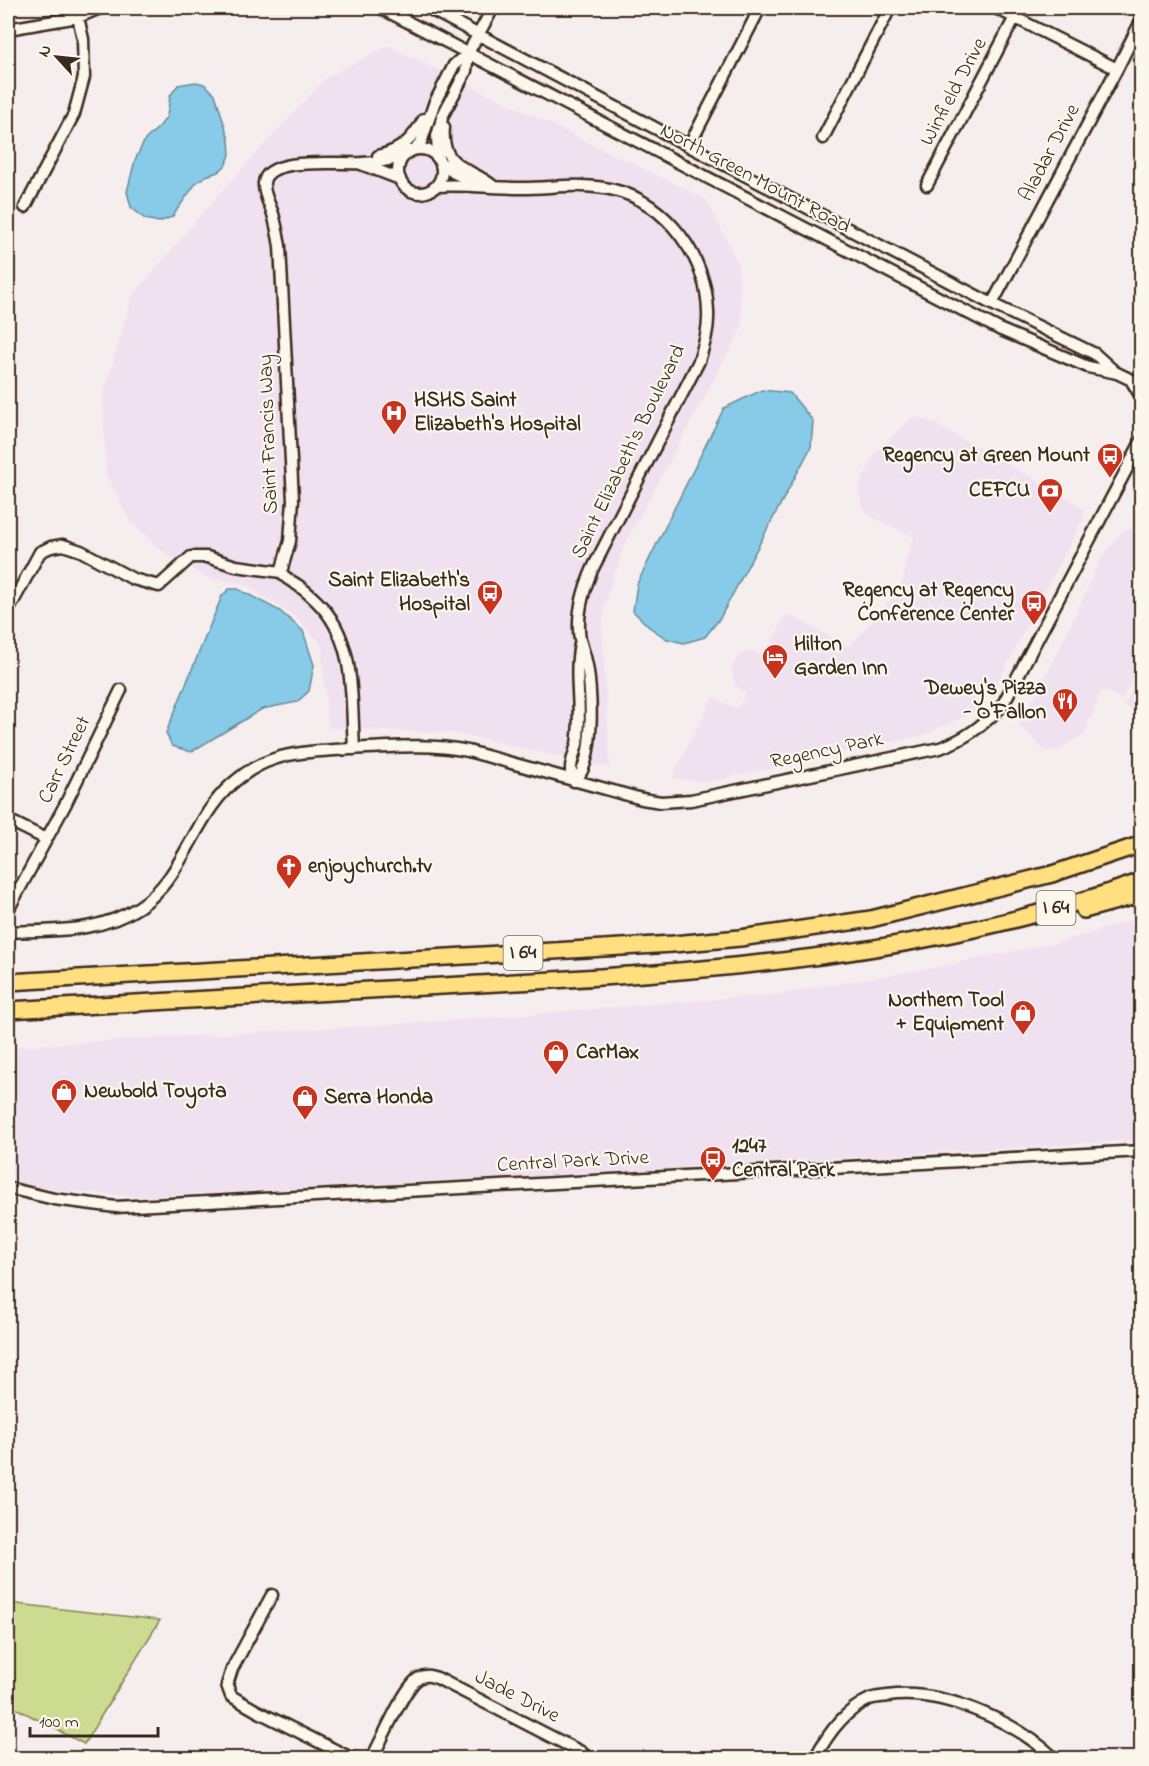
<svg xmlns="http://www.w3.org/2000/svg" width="1149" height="1766" font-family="'Indie Flower',sans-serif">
<rect width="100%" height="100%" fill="#f6edee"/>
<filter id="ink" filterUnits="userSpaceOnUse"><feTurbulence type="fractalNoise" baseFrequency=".0167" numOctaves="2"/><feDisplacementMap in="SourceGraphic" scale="12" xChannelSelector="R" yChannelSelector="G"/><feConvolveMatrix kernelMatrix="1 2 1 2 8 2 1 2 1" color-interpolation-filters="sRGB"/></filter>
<g filter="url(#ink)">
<path fill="#f0e1f0" d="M388 46 706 199 738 263 742 327 626 542 607 595 602 624 610 768 456 733 328 728 321 643 294 616 244 584 208 578 162 551 129 520 106 474 103 397 132 297 216 197 327 77Z
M914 416 933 423 1003 461 1072 501 1084 510V517L997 683 976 711 923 735 708 782 672 778 713 697 737 709 746 693 735 686 731 669 739 656 751 650 765 656 786 615 799 620 849 647 897 592 904 578 906 561 914 537 870 516 862 505 858 489 876 452Z
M1131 529 1141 534V663L1122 699 1102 690 1084 734 1057 750 1045 752 1019 724 1058 652 1102 557 1123 530Z
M1141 672 1142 713H1141L1124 706Z
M1141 917V1140L626 1171 137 1197 54 1190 22 1184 8 1179V1047L450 1021 781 994 932 968 1065 941Z
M1141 1159H1142L1141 1333 1130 1160Z"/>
<path fill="#ccdb8f" stroke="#848256" stroke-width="1.5" d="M8 1603 160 1620 84 1744 8 1704Z"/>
<path fill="#87cbe8" stroke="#698b97" stroke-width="1.5" d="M196 82 204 84 215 94 229 140 230 155 225 166 218 172 206 176 196 183 172 217 159 222 145 219 131 207 127 192 135 160 145 140 160 126 167 116 170 96 178 85Z
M762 390 790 393 813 421 811 447 720 618 705 637 684 643 667 639 649 627 633 611 637 584 724 408Z
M229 589H238L280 611 303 631 314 665 309 691 297 702 262 709 191 752 172 746 166 733 222 596Z"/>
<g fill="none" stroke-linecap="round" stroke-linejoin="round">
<g stroke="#3b2a1e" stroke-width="15">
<path id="minor" d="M381 8 1001 330 1088 367 1117 373 1142 385
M428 8 689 146 992 304 1095 354 1116 373
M996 8 1117 69
M8 29 78 17 100 8
M444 127C440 169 470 167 493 186
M823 138 890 8
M689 146 760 8
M398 171a22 22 0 1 1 44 0a22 22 0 1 1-44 0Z
M416 149 422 140 434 104 454 65 468 53
M378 156C403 150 412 139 424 119
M438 158 437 136 443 115 466 71 468 53 493 8
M440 162 454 173 472 181
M361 164 400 179
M927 185 1015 17
M436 186C465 184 493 188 523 188 553 188 583 182 614 190 667 203 707 258 708 312 709 329 704 345 699 361L593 568C584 588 578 608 579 630 579 642 584 650 586 661 592 686 596 765 574 781
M25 207 74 114 84 77 83 39 78 17
M992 304 1117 69 1142 19
M1131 380 1142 398
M8 611 40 552 51 547 63 545 81 551 133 579 159 586 191 557H207L236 566 281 572
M354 749C351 701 356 646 323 608 316 600 307 592 299 586 292 581 285 579 281 572L290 541 293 500 280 246C278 235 276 224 273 214 270 205 263 193 264 183 266 155 344 165 362 163 376 162 390 161 403 156
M574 781C567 769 574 756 577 744 583 711 573 677 580 644
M8 820 46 839
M8 910 65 805 121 690
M8 932C53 930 100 933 139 907 177 882 188 839 213 805 228 784 250 767 274 759 298 751 325 751 350 749 390 747 429 743 468 751L642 799 661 802 691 800 940 748C966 739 983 725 1002 706L1142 440
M8 1188 54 1199 116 1207 1142 1151
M272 1595 232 1669 227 1685 231 1696 257 1711 351 1758
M372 1758C382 1740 404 1687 419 1678 426 1674 431 1676 437 1678L581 1752 588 1758
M815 1758C827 1735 845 1710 870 1699 875 1697 882 1697 888 1696 942 1688 1016 1722 1054 1758"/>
</g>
<g stroke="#3b2a1e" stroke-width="20">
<path id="highway" d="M1084 910 1142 894
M8 982 553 951 673 944 740 938 871 919 1052 874 1142 844
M8 1010C165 1001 322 992 479 984 703 972 928 958 1142 881"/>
</g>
<use href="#minor" stroke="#fbf7ec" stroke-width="10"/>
<use href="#highway" stroke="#ffdf80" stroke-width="15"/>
</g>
</g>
<defs>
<g id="hospital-pin" transform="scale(1.35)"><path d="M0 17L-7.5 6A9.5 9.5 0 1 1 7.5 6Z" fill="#c8321e" stroke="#fbf7ec"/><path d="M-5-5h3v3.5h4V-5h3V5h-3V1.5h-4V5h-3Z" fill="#fff"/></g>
<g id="bus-pin" transform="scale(1.35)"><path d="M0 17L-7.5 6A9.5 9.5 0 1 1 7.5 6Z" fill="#c8321e" stroke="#fbf7ec"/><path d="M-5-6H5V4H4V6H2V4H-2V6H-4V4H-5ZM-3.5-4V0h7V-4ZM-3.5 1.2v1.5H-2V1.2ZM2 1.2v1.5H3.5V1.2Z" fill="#fff"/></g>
<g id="bank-pin" transform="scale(1.35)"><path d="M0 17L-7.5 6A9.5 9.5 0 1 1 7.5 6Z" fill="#c8321e" stroke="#fbf7ec"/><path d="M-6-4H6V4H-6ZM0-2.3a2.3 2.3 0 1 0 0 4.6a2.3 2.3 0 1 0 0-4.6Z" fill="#fff"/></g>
<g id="hotel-pin" transform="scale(1.35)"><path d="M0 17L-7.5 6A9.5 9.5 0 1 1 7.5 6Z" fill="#c8321e" stroke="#fbf7ec"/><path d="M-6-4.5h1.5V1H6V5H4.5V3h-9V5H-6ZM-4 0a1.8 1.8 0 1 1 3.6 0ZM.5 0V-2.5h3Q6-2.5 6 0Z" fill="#fff"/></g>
<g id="restaurant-pin" transform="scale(1.35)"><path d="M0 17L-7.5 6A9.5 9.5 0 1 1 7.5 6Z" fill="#c8321e" stroke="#fbf7ec"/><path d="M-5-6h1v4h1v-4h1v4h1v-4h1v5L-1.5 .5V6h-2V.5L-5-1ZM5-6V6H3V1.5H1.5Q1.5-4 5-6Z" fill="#fff"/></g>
<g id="church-pin" transform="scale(1.35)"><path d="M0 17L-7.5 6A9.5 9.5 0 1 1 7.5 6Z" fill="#c8321e" stroke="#fbf7ec"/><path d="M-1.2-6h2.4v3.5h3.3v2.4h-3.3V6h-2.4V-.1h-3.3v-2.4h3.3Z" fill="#fff"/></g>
<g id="shop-pin" transform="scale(1.35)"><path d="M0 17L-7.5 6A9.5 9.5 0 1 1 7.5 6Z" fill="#c8321e" stroke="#fbf7ec"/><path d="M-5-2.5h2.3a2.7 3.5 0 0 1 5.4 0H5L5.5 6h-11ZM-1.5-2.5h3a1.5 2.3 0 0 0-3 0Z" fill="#fff"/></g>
</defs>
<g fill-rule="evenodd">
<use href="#hospital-pin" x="394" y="413"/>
<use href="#bus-pin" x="1110" y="456"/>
<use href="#bank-pin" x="1050" y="491"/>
<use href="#bus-pin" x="490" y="593"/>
<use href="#bus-pin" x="1034" y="603"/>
<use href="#hotel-pin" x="775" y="657"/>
<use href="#restaurant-pin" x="1065" y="701"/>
<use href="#church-pin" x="289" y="867"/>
<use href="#shop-pin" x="1023" y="1013"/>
<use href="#shop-pin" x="556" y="1053"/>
<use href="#shop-pin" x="64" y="1092"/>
<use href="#shop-pin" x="305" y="1098"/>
<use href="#bus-pin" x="713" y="1159"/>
</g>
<g text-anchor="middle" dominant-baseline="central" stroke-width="4.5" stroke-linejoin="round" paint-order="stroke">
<g fill="#fbf7ec" stroke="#75685c" stroke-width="1.5">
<rect x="1036.5" y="891" width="39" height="34" rx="4.5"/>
<rect x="503.5" y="936" width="39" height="34" rx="4.5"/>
</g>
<g font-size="20" font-weight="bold" fill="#3b2a1e">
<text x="1056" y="908">I 64</text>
<text x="523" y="953">I 64</text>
</g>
<g font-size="21" fill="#3b2a1e" stroke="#fbf7ec">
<text transform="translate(954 92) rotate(-62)">Winfield Drive</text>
<text transform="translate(1050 153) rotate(-62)">Aladar Drive</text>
<text transform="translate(755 179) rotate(28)">North Green Mount Road</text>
<text transform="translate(269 434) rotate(-92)">Saint Francis Way</text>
<text transform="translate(629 452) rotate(-64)">Saint Elizabeth's Boulevard</text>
<text transform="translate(827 751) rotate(-12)">Regency Park</text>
<text transform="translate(65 760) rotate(-64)">Carr Street</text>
<text transform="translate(573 1162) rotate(-3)">Central Park Drive</text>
<text transform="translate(517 1697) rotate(27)">Jade Drive</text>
</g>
<g font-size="21" font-weight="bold" fill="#3b2a1e" stroke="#fbf7ec" text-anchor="start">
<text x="414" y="401">HSHS Saint<tspan x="414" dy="24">Elizabeth's Hospital</tspan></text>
<text x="1090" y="456" text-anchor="end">Regency at Green Mount</text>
<text x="1030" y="491" text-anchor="end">CEFCU</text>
<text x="470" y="581" text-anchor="end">Saint Elizabeth's<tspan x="470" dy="24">Hospital</tspan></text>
<text x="1014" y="591" text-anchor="end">Regency at Regency<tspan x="1014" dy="24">Conference Center</tspan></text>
<text x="794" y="645">Hilton<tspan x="794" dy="24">Garden Inn</tspan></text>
<text x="1046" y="689" text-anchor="end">Dewey's Pizza<tspan x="1046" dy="24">- O'Fallon</tspan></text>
<text x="308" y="867">enjoychurch.tv</text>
<text x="1004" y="1001" text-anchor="end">Northern Tool<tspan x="1004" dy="24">+ Equipment</tspan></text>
<text x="576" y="1053">CarMax</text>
<text x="84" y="1092">Newbold Toyota</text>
<text x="324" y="1098">Serra Honda</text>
<text x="732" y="1147">1247<tspan x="732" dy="24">Central Park</tspan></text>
</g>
</g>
<rect width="1149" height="1766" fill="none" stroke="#fbf7ec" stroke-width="30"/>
<rect x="15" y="15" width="1119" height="1736" fill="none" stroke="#3b2a1e" stroke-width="2" filter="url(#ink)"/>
<g transform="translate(57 57) rotate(297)" stroke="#fbf7ec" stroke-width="4.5" paint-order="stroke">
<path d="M0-4.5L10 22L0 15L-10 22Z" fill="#3b2a1e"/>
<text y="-9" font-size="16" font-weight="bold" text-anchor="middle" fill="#3b2a1e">N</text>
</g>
<path d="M30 1727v9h128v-9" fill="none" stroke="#3b2a1e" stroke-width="3"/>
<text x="39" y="1727" font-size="18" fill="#3b2a1e" stroke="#fbf7ec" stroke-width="4.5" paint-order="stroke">100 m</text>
</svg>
